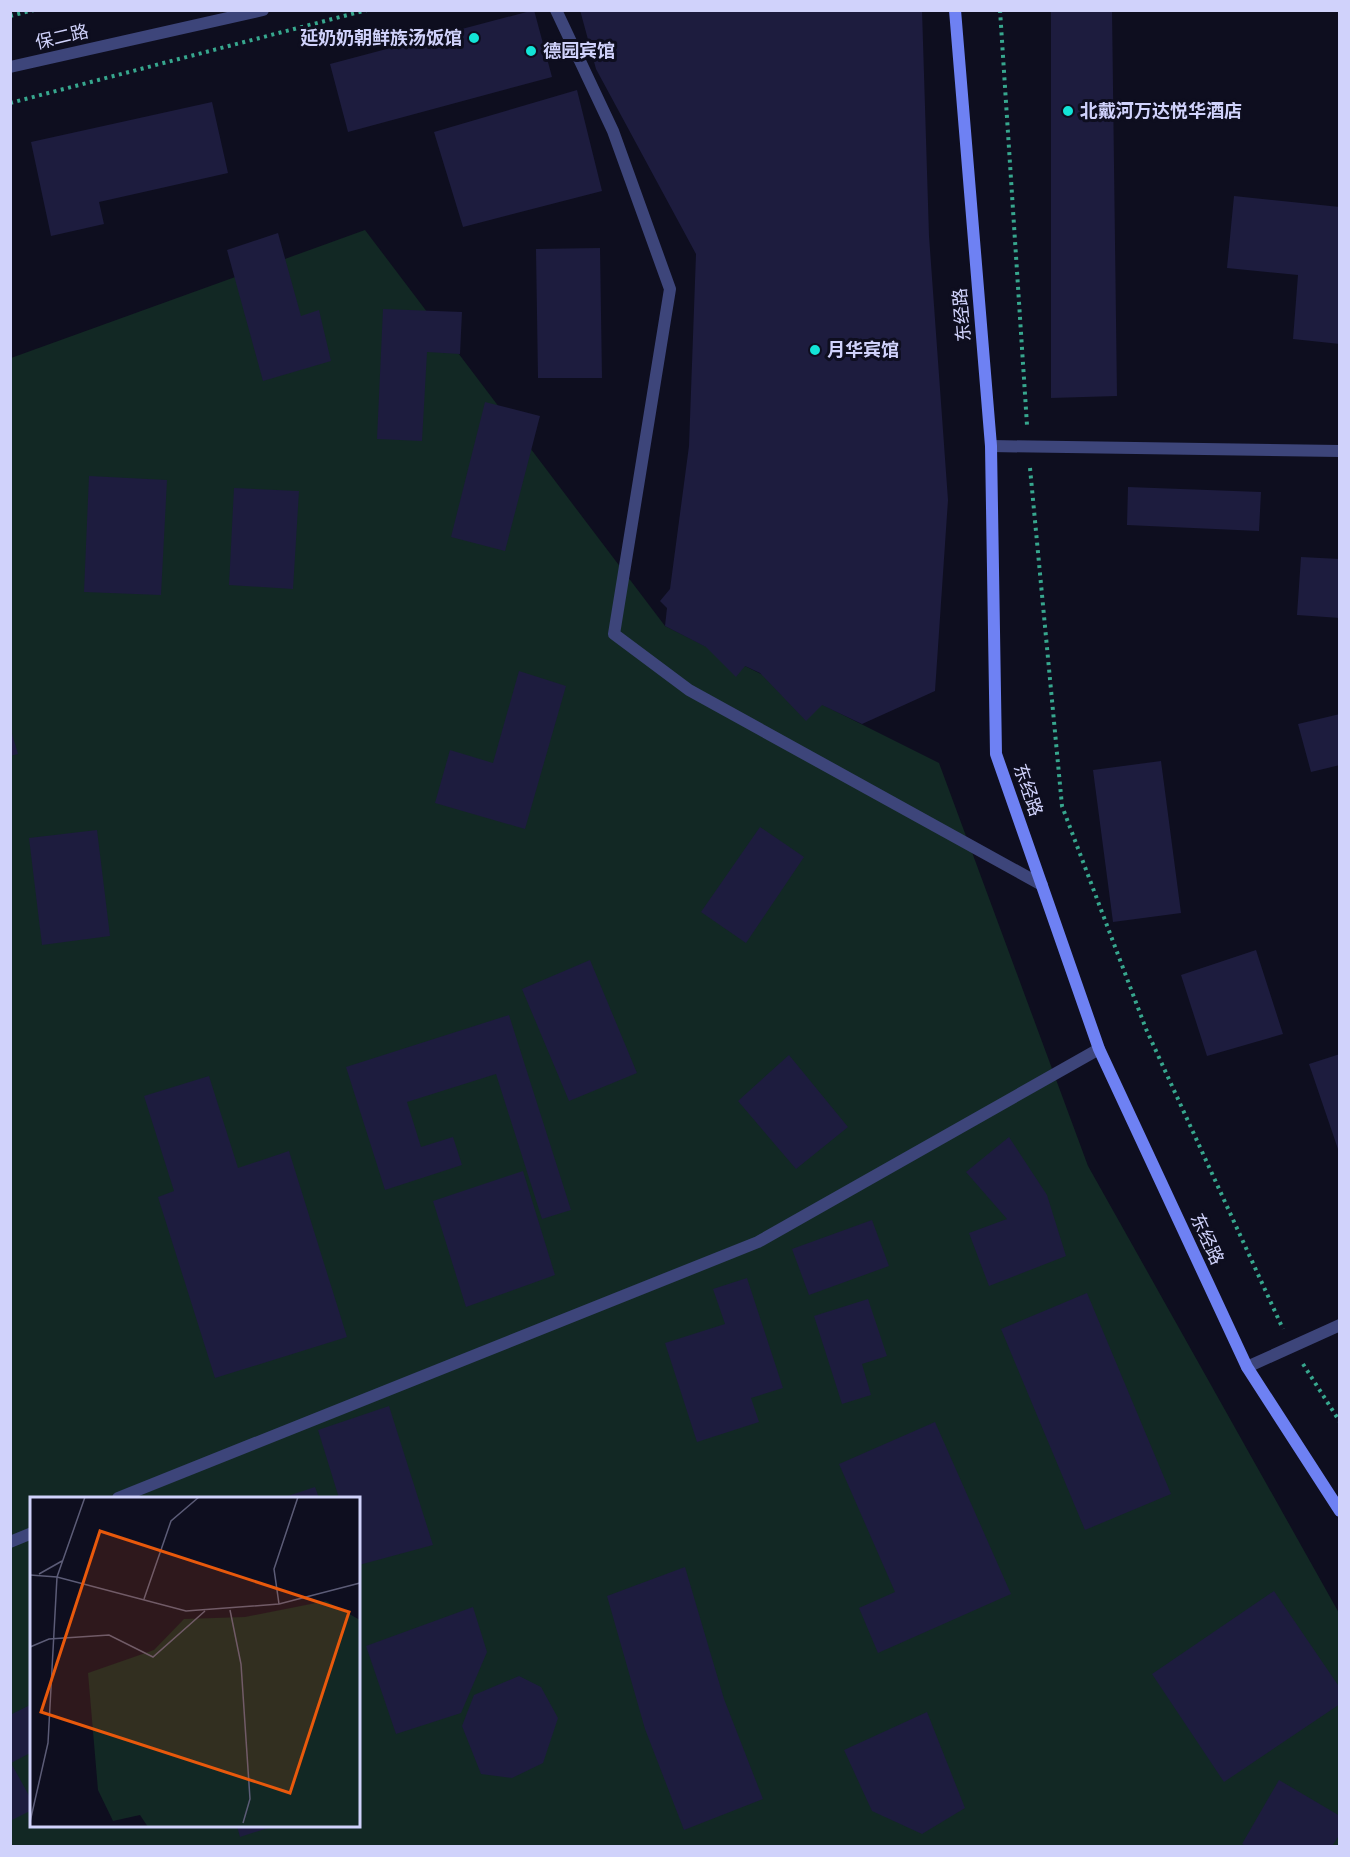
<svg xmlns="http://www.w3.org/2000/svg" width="1350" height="1857" font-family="Jost,'Noto Sans SC',sans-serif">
<rect width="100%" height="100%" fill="#0e0e1f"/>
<path fill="#122824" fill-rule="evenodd" d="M365 230 665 626 939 763 1088 1166 1339 1613V1846H11V358ZM32 1498H358V1826H32Z"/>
<path fill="#1d1c3e" d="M534 10 552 77 348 132 330 64Z
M580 10H922L929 236 948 500 935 691 862 724 822 705 806 721 760 673 745 666 736 677 706 647 665 626 667 608 660 601 670 589 689 446 696 254 596 69Z
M1051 10H1112L1117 396 1051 398Z
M577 90 602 191 463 227 434 132Z
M212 102 228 173 99 202 104 224 51 236 31 142Z
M1234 196 1340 207V344L1293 339 1298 275 1227 268Z
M278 233 301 316 319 310 331 361 263 381 227 250Z
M600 248 602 378H538L536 249Z
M383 309 462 312 460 354 427 352 422 441 377 439Z
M485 402 540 416 505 551 451 537Z
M89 476 167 480 161 595 84 592Z
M1128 487 1261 492 1259 531 1127 525Z
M234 488 299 491 293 589 229 585Z
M1301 557 1340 559V618L1297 615Z
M519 671 566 686 525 829 435 803 450 750 493 763Z
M1340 714V765L1311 772 1298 724Z
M10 727 18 754 10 756Z
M1161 761 1181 913 1113 922 1093 770Z
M760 827 804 857 746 943 701 912Z
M97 830 110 936 42 945 29 838Z
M1256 950 1283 1034 1207 1056 1181 975Z
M590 960 637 1073 569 1101 522 989Z
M509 1015 571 1210 542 1219 496 1074 407 1102 421 1147 453 1137 462 1165 385 1190 346 1067Z
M1340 1054V1152H1339L1309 1064Z
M789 1055 848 1127 796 1169 738 1101Z
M209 1076 238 1168 289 1151 347 1337 215 1378 158 1197 174 1191 144 1096Z
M1009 1137 1047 1195 1066 1256 989 1286 969 1233 1007 1219 966 1172Z
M523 1171 555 1275 466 1307 433 1201Z
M872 1220 889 1266 809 1295 792 1249Z
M747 1278 783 1388 751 1398 759 1422 697 1442 665 1343 725 1324 713 1289Z
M1087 1293 1171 1494 1085 1530 1001 1329Z
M868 1299 887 1356 862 1364 871 1395 842 1404 814 1316Z
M389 1406 433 1545 359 1565 358 1498H339L318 1430Z
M935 1422 1011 1594 878 1653 859 1608 895 1592 839 1464Z
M315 1487 319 1498H282Z
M685 1567 724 1699 763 1799 684 1830 645 1729 607 1596Z
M1274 1591 1340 1688V1704L1224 1782 1152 1674Z
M473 1607 487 1652 461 1713 396 1734 366 1646Z
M519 1676 541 1687 558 1718 543 1763 512 1778 481 1774 462 1726 474 1695Z
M32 1704V1752L11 1763 32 1801V1810L10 1821V1715Z
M927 1712 965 1808 922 1834 872 1811 844 1750Z
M1279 1780 1340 1816V1834L1332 1846H1247L1242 1844Z
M237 1826H274L240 1837Z"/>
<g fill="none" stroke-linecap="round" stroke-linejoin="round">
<path stroke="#37a78e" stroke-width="4" stroke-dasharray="3 4.5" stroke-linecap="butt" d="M1000 10 1027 425
M10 16 34 10
M10 103 367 10
M1030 468 1062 806 1146 1029 1283 1329
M1303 1364 1340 1422"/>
<path stroke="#3d457a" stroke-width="12" d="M556 10 613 131 670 289 614 634 689 690 1042 885"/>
<path stroke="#3d457a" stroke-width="12" d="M991 446 1340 451
M1247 1367 1340 1325
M118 1498 758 1242 1099 1049
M10 1542 32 1533"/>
<path stroke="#3d457a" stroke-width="12" d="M10 67 263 10"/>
<path stroke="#6e81f3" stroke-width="12" d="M955 10 991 446 996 754 1099 1049 1247 1367 1340 1511"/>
</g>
<g fill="#13e4d7" stroke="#0e0e1f" stroke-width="2">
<circle cx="474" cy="38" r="6"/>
<circle cx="531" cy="51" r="6"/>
<circle cx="1068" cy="111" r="6"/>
<circle cx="815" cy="350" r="6"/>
</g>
<g text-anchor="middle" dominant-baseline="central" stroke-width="6" stroke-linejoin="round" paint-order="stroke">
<g font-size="18" fill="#d0d2fb" stroke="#0e0e1f">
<text transform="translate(62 37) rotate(-13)">保二路</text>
<text transform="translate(962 315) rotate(-95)">东经路</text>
<text transform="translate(1028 790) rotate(71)">东经路</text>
<text transform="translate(1207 1239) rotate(65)">东经路</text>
</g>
<g font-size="18" font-weight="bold" fill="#d0d2fb" stroke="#0e0e1f" text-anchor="start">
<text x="462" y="38" text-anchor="end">延奶奶朝鲜族汤饭馆</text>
<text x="543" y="51">德园宾馆</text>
<text x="1080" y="111">北戴河万达悦华酒店</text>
<text x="827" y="350">月华宾馆</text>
</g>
</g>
<g transform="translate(30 1497)">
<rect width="330" height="330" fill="#0e0e1f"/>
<path d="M296 104 330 123V330H118L110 318 83 324 68 293 58 176 124 153 154 122 215 120Z" fill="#122824"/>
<path fill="none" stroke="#5c5c77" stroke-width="1.5" d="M9 77 32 64M0 78 27 80 156 114 249 107 330 86M27 80 55 0M114 102 141 24 169 0M249 107 244 72 268 0M200 113 211 167 220 302 213 326M0 150 19 142 79 138 123 160 175 114M0 325 18 246 27 80"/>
<path fill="#e8590c" fill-opacity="0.15" stroke="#e8590c" stroke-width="3" d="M70 34 319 115 260 296 11 215Z"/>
<rect width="330" height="330" fill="none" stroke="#d0d2fb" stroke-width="3"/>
</g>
<rect width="1350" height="1857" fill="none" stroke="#d0d2fb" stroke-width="24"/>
</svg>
